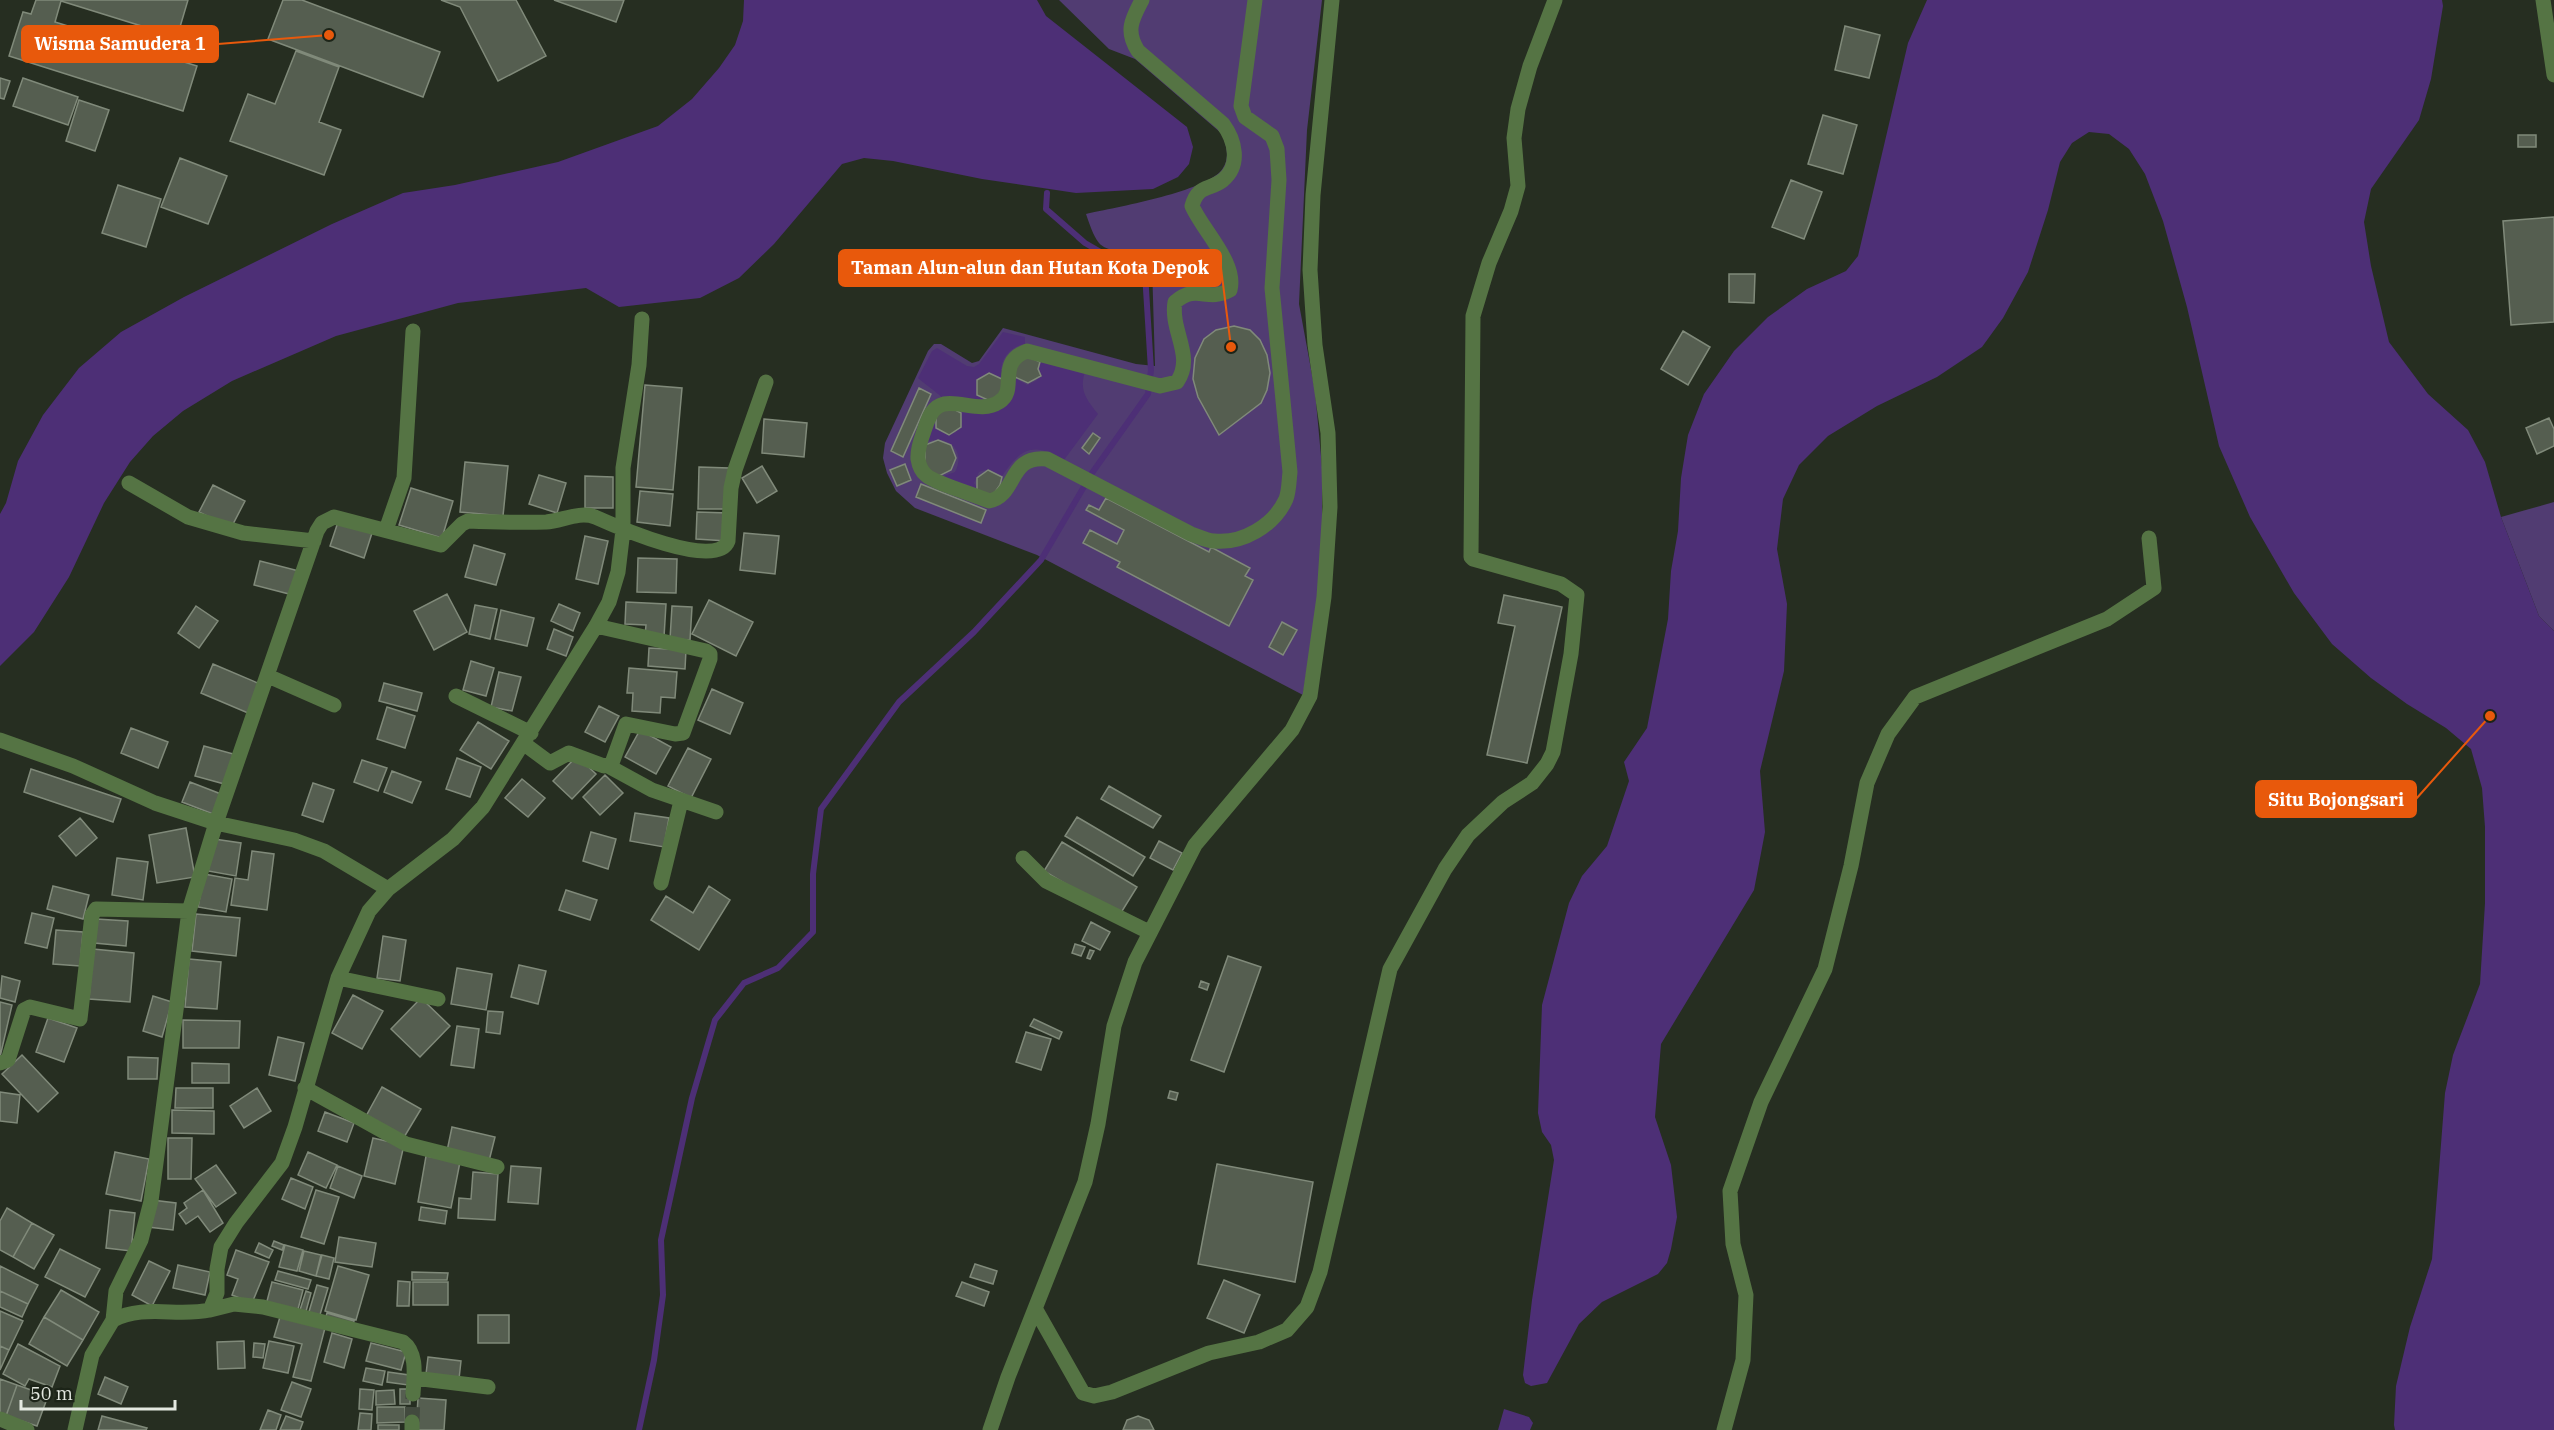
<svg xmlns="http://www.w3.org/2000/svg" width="2554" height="1430" font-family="'IBM Plex Serif',serif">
<rect width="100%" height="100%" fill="#262e21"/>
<path fill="#513c72" d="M1059 0H1322L1307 130 1299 304 1315 391 1322 467V570L1303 695 1037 555 915 508 896 491 887 473 883 458 885 443 928 351 934 344H941L972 363 979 361 1003 328 1136 364 1155 366 1152 265 1148 256 1141 250C1101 251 1099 252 1086 214 1117 207 1198 193 1220 172 1231 160 1227 145 1221 133L1135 59 1109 49Z
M2554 502V631L2539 616 2501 517Z"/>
<path fill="#4d2f76" d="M744 0H1037L1046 16 1187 127 1193 147 1189 164 1178 177 1153 189 1076 193 982 179 893 161 864 158 842 164 774 244 739 278 700 298 619 307 586 288 458 303 336 336 232 381 183 411 153 436 130 462 104 503 69 577 34 632 0 666V514L6 503 18 461 43 415 79 368 121 332 184 297 332 224 403 193 455 185 558 162 658 126 692 99 719 68 735 45 743 21Z
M1927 0H2442L2443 6 2431 79 2419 120 2371 189 2364 222 2371 266 2389 342 2428 394 2468 430 2485 462 2501 517 2539 616 2554 631V1430H2395L2394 1425 2396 1386 2410 1327 2432 1259 2445 1093 2453 1055 2480 984 2485 903V827L2482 788 2471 749 2446 728 2407 704 2371 678 2332 644 2294 593 2250 517 2219 446 2187 307 2163 221 2145 174 2129 149 2109 134 2089 132 2072 143 2060 162 2048 210 2028 272 2003 318 1982 347 1937 377 1877 406 1828 436 1799 465 1783 499 1777 549 1787 604 1784 671 1760 771 1765 832 1754 890 1661 1044 1655 1117 1671 1165 1677 1217 1671 1249 1667 1263 1658 1274 1602 1302 1579 1324 1547 1383 1531 1386 1525 1383 1523 1375 1532 1300 1554 1160 1551 1145 1542 1132 1538 1113 1542 1005 1569 903 1582 876 1607 846 1629 781 1624 762 1647 728 1668 619 1671 571 1678 531 1681 478 1688 435 1704 394 1734 351 1768 317 1807 289 1846 271 1858 256 1908 43Z
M1003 332 1025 337V344C1012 346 1002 356 1001 370L1027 385 1036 381 1041 374 1036 360 1085 372C1079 390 1086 399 1098 414L1064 460C1032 440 1019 450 1000 479 993 470 989 468 979 472L974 483 979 491 941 477 955 472C966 451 949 435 928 441L934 423C940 433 943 435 955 433 958 430 962 426 962 421 962 410 927 386 918 378L932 351 937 348 967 366 974 367 979 364Z
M1504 1409 1529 1417 1533 1423 1530 1430H1498Z"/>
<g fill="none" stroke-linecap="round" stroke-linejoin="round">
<path stroke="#4d2f76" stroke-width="6" d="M639 1430 654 1360 663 1295 661 1240 692 1098 715 1020 744 983 778 968 813 932V874L821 809 899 702 974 632 1041 560 1092 473 1148 394 1151 370 1145 273 1136 260 1111 258 1085 243 1046 209 1047 193"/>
</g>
<path fill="#555e50" stroke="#808a7a" stroke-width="1.5" d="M36 0H188L177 37 61 1 55 22 197 66 183 111 9 56 23 12 31 14Z
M283 0H302L440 52 423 97 268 39Z
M441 0H516L546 56 498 81 460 7Z
M554 0H624L616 22Z
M1845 26 1880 35 1869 78 1835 70Z
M296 51 339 67 319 122 341 130 324 175 230 141 248 94 275 104Z
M0 78 10 81 4 99 0 98Z
M23 78 78 97 68 125 13 106Z
M79 100 109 110 95 151 66 141Z
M1823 115 1857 125 1843 174 1808 164Z
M2518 135H2536V147H2518Z
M180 158 227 176 208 224 161 207Z
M1791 180 1822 192 1804 239 1772 227Z
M118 185 161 199 146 247 102 233Z
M2554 217V322L2511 325 2503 221Z
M1729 274H1755L1754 303 1729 302Z
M1234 326 1250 330 1260 340 1267 355 1270 373 1267 390 1261 403 1219 435 1198 397 1193 379 1195 358 1204 339 1216 330Z
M1683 331 1710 347 1688 385 1661 369Z
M1026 355 1040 362 1038 369 1041 376 1028 383 1015 377V363Z
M989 373 1002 379 1003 393 990 401 977 395V380Z
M645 385 682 388 673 490 636 487Z
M919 388 931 394 903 457 891 451Z
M948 406 961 413V427L949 435 936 428V414Z
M2549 418 2554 429V446L2537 454 2526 428Z
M764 419 807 423 804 457 762 453Z
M1093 433 1100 438 1089 454 1082 448Z
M938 440 951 445 956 458 951 470 939 476 925 471V445Z
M465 462 508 466 503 516 460 512Z
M905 464 911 480 897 486 890 470Z
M762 466 777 491 757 503 742 478Z
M699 467 729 468V509H698Z
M988 470 1002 477 1000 485 990 499 977 493V478Z
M539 475 566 483 557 513 529 504Z
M585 476 613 477V508H585Z
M921 484 986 510 981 523 916 497Z
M213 485 245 501 231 528 199 512Z
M411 488 453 501 442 538 399 525Z
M640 491 673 494 670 526 637 522Z
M1106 498 1209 552 1211 547 1250 568 1245 576 1253 580 1229 626 1117 567 1120 562 1083 543 1090 530 1117 544 1124 530 1086 510 1089 505 1099 510Z
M697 512 728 513 727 541 696 539Z
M339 519 373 530 364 558 330 546Z
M744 533 779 536 775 574 740 570Z
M585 536 608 541 598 584 576 579Z
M474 545 505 554 496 585 465 577Z
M638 558 677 559 676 593 637 592Z
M260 561 299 571 293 595 254 585Z
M447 594 467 632 434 650 414 611Z
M1504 595 1562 607 1527 763 1487 755 1515 626 1498 623Z
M709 600 753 622 736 656 692 634Z
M626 602 666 604 664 637 645 636 646 625 625 624Z
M559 604 580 613 573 631 551 621Z
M475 605 497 609 490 639 469 634Z
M196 606 218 621 199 648 178 633Z
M672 606 692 607 690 640 670 639Z
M501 610 534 618 527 646 495 639Z
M1282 622 1297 630 1283 655 1269 647Z
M554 629 573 637 566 656 547 649Z
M649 648 686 650 685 669 648 666Z
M471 661 494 668 486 696 463 690Z
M213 664 260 684 248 713 201 693Z
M629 668 677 672 675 698 661 697 660 713 632 711 633 693H627Z
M499 672 521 677 512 711 491 707Z
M384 683 422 693 417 711 379 701Z
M712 689 743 703 730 734 698 720Z
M599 706 619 716 605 742 585 732Z
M387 707 415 716 405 748 377 739Z
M478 722 509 741 491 769 460 750Z
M131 728 168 742 158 768 121 753Z
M640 730 671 747 656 774 625 757Z
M204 746 237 755 228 785 195 776Z
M688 748 711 759 691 798 668 786Z
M577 756 596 774 572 799 553 781Z
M457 758 481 767 470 797 446 789Z
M362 760 387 768 378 791 354 782Z
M31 769 121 799 113 822 24 792Z
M392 771 421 782 412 803 384 792Z
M605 775 623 793 600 815 583 797Z
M522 779 545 798 528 817 505 798Z
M190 782 221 794 213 814 182 802Z
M313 783 334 790 323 822 302 815Z
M1109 786 1161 816 1153 828 1101 799Z
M635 813 669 818 664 847 630 841Z
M1077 817 1145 857 1133 876 1065 836Z
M80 818 97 838 76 856 59 836Z
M186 828 195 877 157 883 149 835Z
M591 832 616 839 608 869 583 861Z
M214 839 241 843 236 876 208 871Z
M1159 841 1182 853 1173 870 1150 858Z
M1062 842 1137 887 1119 916 1044 871Z
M252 851 274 854 267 910 231 905 235 878 248 880Z
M117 858 148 862 143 900 112 895Z
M204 874 232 879 226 912 198 907Z
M53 886 89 895 83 919 47 909Z
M709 886 730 900 699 950 651 920 666 896 693 913Z
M566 890 597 900 590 920 559 910Z
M32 913 54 918 47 948 25 943Z
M196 914 240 918 236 956 192 951Z
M96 919 128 921 126 946 94 943Z
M1091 922 1110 932 1100 950 1082 941Z
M56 930 83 932 80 966 53 964Z
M383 936 406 940 400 981 377 978Z
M1075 944 1085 947 1081 956 1072 953Z
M93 949 134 953 130 1002 89 999Z
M1090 950 1094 951 1090 959 1087 958Z
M1228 956 1261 967 1224 1072 1191 1060Z
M189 959 221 962 217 1009 185 1007Z
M519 965 546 971 538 1004 511 997Z
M457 968 492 974 486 1010 451 1004Z
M2 976 20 981 15 1002 0 998Z
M1201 981 1209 984 1207 990 1199 987Z
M353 995 383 1011 362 1049 332 1033Z
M153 996 172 1002 162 1037 143 1031Z
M421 998 450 1026 420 1057 391 1029Z
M0 1002 12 1005 0 1057Z
M488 1011 503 1012 500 1034 486 1032Z
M48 1018 77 1028 64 1062 36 1052Z
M1034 1019 1062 1032 1059 1039 1030 1026Z
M183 1020 240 1021 239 1048H183Z
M457 1026 479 1029 474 1068 451 1065Z
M1026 1032 1051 1039 1041 1070 1016 1062Z
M278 1037 304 1043 295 1081 269 1075Z
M22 1055 58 1093 38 1112 2 1074Z
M128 1057 158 1058 157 1079H128Z
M192 1063 229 1064V1083H192Z
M382 1087 421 1109 403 1139 365 1118Z
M176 1088H213V1108H175Z
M257 1088 271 1111 244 1128 230 1106Z
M1170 1091 1178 1093 1176 1100 1168 1098Z
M0 1092 20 1095 17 1123 0 1121Z
M172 1110 214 1111V1134L172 1133Z
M325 1112 354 1123 347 1142 318 1131Z
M452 1127 495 1137 489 1161 447 1151Z
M168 1138H192L191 1179H168Z
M373 1138 404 1145 395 1184 364 1176Z
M115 1152 149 1159 141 1201 106 1194Z
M308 1152 337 1165 326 1188 298 1175Z
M426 1156 460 1162 451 1208 418 1202Z
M1217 1164 1313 1182 1295 1282 1198 1264Z
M216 1165 236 1193 216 1207 195 1179Z
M338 1166 362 1176 354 1198 330 1188Z
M511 1166 541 1168 538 1204 508 1202Z
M473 1172 498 1174 495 1220 458 1218 459 1198 471 1199Z
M291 1178 313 1187 305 1209 282 1199Z
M203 1190 223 1223 210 1232 198 1216 186 1224 179 1214 187 1208 184 1203Z
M316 1190 339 1197 324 1244 301 1237Z
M152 1200 176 1203 173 1230 148 1227Z
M421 1207 447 1211 445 1224 419 1220Z
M7 1208 32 1223 13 1257 0 1250V1221Z
M110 1210 135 1213 131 1251 106 1248Z
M32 1223 54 1235 34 1269 13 1257Z
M339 1237 376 1243 372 1267 335 1262Z
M274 1241 284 1245 282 1250 272 1246Z
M259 1243 273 1250 269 1258 255 1252Z
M285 1245 303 1250 297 1271 279 1267Z
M60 1249 100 1269 85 1297 45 1277Z
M236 1250 269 1262 252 1303 232 1295 238 1279 227 1275Z
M304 1251 321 1255 316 1276 299 1271Z
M322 1255 334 1258 329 1279 316 1276Z
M149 1261 170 1271 152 1306 132 1295Z
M975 1264 997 1271 993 1284 970 1277Z
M178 1265 210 1272 205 1295 173 1288Z
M0 1266 38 1285 28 1304 0 1291Z
M338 1266 369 1275 356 1320 325 1311Z
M278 1271 311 1280 308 1289 275 1280Z
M412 1272 448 1273 447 1280H412Z
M1224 1280 1260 1295 1244 1333 1207 1318Z
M398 1281 410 1282 409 1306H397Z
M272 1282 303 1290 297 1313 266 1305Z
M413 1282H448V1305H413Z
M962 1282 989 1292 984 1306 956 1296Z
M317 1285 328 1288 319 1318 308 1315Z
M61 1290 99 1312 83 1340 44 1317Z
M0 1291 28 1304 22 1317 0 1307Z
M306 1291 311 1293 305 1315 299 1313Z
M0 1311 23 1321 9 1350 0 1346Z
M327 1313 354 1321 352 1328 325 1320Z
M478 1315H509V1343H478Z
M44 1317 83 1340 67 1366 29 1344Z
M280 1317 325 1328 311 1381 293 1377 302 1344 274 1337Z
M332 1333 352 1339 344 1368 324 1362Z
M244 1341 245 1368 218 1369 217 1342Z
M269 1341 294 1346 288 1373 263 1368Z
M254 1343 265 1344 263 1358 253 1357Z
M371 1343 406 1352 401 1370 366 1361Z
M18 1344 60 1366 52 1387 29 1379 25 1386 3 1374Z
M0 1346 9 1350 0 1370Z
M428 1357 461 1361 459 1379 426 1374Z
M366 1368 385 1371 382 1385 363 1381Z
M388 1372 409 1375 408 1385 387 1382Z
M105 1377 128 1387 121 1404 98 1394Z
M0 1379 17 1385 6 1416 0 1413Z
M292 1382 311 1389 301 1417 281 1410Z
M17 1385 48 1396 37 1426 6 1416Z
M360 1389 374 1390 372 1410 359 1409Z
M400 1389H410V1404H400Z
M394 1390 395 1404 376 1405V1391Z
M418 1398 446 1400 444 1430H416Z
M377 1407H405V1422L377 1423Z
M268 1410 281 1415 276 1430H260Z
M360 1413 372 1414 371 1430H358Z
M102 1416 147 1428 146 1430H98Z
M286 1416 303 1422 300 1430H280Z
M1138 1416 1149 1420 1154 1430H1123L1127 1420Z
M378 1425H399V1430H378Z"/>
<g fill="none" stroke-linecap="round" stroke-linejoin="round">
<path stroke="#424a3e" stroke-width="15" stroke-dasharray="15 8" stroke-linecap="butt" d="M412 1422 413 1394"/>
<path stroke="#557444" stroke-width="15" d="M1142 0C1132 19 1125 31 1138 51L1223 124C1235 140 1241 165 1223 180 1209 191 1198 184 1192 206 1203 231 1237 263 1230 290 1206 303 1198 283 1175 302 1170 331 1195 356 1177 382L1160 386 1027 351C995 363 1019 390 999 402 982 413 962 401 944 404 932 407 929 417 925 428 922 437 917 448 918 459 919 465 921 471 926 475 934 483 976 495 989 501 1018 495 1007 455 1047 459L1191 534C1198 536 1206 541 1214 541 1242 544 1274 526 1286 499 1289 492 1289 480 1290 472L1272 288 1279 180 1277 149 1272 136 1245 117 1241 106 1255 0
M2543 0 2554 75
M129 483 188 517 243 533 314 541
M386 530 404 478 413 331
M268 676 334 705
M456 696 531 733
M0 740 73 766 155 803 216 823 294 840 324 851 388 889
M523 743 550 763 569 753 604 766 612 763 626 724 675 734 683 733 710 659V654L706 651 596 626
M608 766 652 790 716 812
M1023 858 1046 881 1149 932
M661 883 681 801
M338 978 438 999
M0 1063 8 1060 24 1010 30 1007 80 1019 92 915 96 909 189 911
M305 1088 406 1144 497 1167
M210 1310 234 1304 263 1307 403 1342C418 1353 414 1377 413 1394
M1036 1310 1083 1393 1094 1396 1112 1392 1209 1353 1259 1342 1287 1330 1307 1307 1320 1272 1390 969 1445 869 1468 835 1503 802 1532 783 1547 764 1553 752 1571 654 1577 595 1561 584 1473 559 1471 557 1473 316 1489 263 1511 211 1518 186 1514 138 1518 109 1530 66 1555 0
M113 1320C144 1304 177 1317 210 1310L217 1293V1269L221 1247 236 1223 282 1163 295 1127 338 978 369 911 388 889 453 839 483 807 596 626 609 602 618 572 623 530V468L639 365 642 319
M414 1378 488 1387
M0 1419 27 1430
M75 1430 92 1355 113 1320 116 1291 141 1240 151 1201 189 911 216 823 317 531 322 523 334 517 441 545 462 524 468 521C493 522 520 523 546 522 562 521 579 511 595 517 615 526 717 571 728 541L731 488 735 470 766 382
M412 1430V1422
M990 1430 1008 1377 1085 1182 1098 1124 1114 1026 1135 962 1195 845 1292 730 1310 696 1324 597 1330 507 1328 433 1315 345 1310 270 1313 195 1332 0
M1724 1430 1743 1360 1746 1295 1733 1244 1730 1191 1761 1102 1825 969 1851 866 1867 783 1888 734 1915 697 2107 619 2154 588 2149 538"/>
</g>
<path fill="none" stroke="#e8590c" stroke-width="2" d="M329 35L218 44M1231 347L1221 268M2490 716L2416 799"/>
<g fill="#e8590c" stroke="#1c2418" stroke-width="2">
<circle cx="329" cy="35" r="6"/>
<circle cx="1231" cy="347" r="6"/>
<circle cx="2490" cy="716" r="6"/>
</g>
<g fill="#e8590c" stroke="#e8590c" stroke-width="2">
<rect x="22" y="26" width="196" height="36" rx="6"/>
<rect x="839" y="250" width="382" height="36" rx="6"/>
<rect x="2256" y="781" width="160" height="36" rx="6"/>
</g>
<g font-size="18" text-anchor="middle" font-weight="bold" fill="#fff">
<text x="120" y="50">Wisma Samudera 1</text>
<text x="1030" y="274">Taman Alun-alun dan Hutan Kota Depok</text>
<text x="2336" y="806">Situ Bojongsari</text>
</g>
<path d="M21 1400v9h154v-9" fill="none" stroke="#e4e9e1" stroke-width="3"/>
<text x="30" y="1400" font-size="18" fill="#e4e9e1" stroke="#1c2418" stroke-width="4.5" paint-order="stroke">50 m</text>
</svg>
